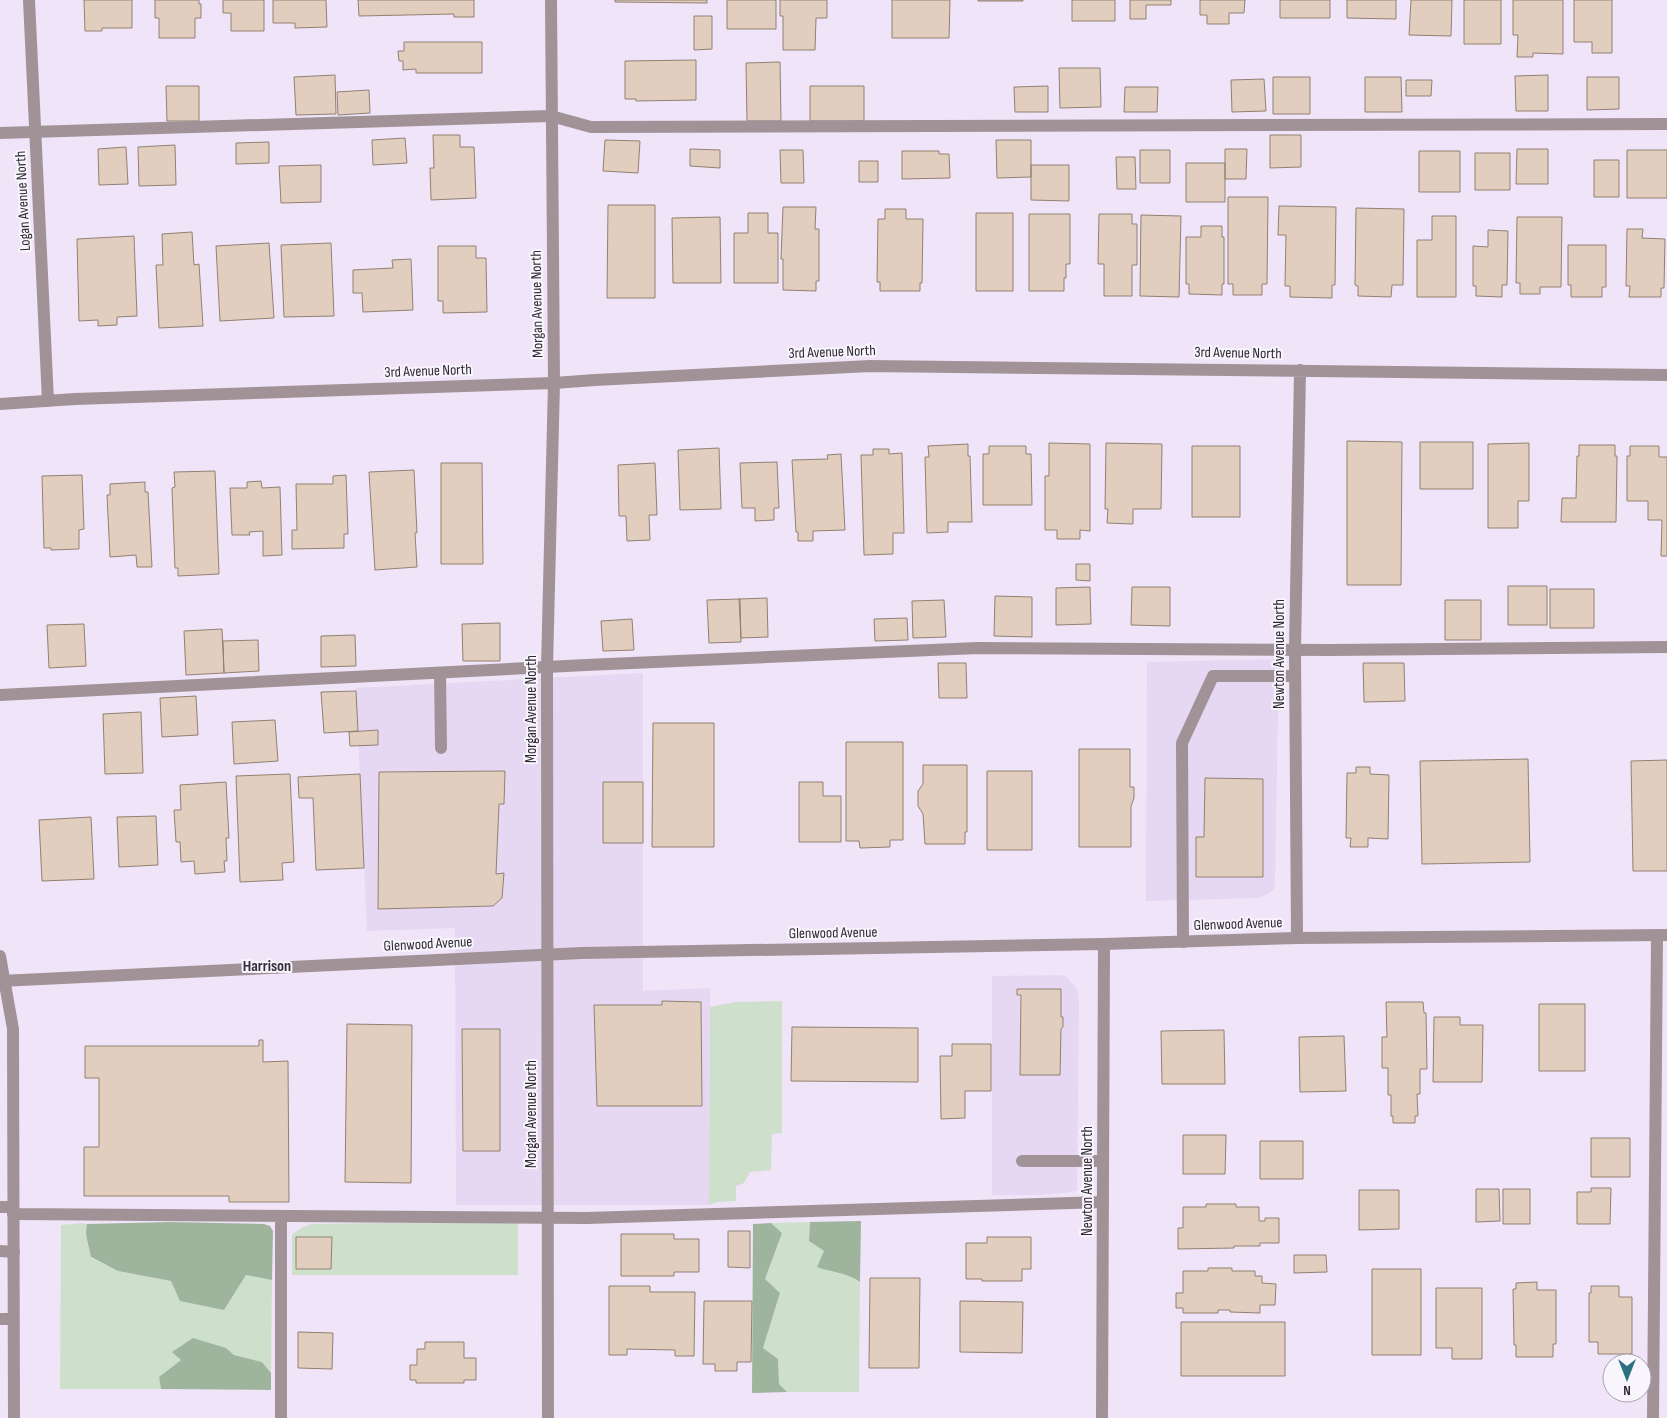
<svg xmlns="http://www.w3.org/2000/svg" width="1667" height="1418" font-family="'Sofia Sans Condensed',sans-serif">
<rect width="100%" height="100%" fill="#f0e4f9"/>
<path fill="#e6d7f2" d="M1279 659 1275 879 1274 889 1268 894 1258 898 1146 901 1147 662Z
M643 673V991L710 988 709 1205H456L455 928 367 931 356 688Z
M1061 975 1067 977 1077 989 1079 1001 1077 1190 1072 1192 1040 1195H992V976Z"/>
<path fill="#cee0cc" d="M782 1001V1133L772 1134 771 1170 750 1172 744 1183 736 1186V1201L718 1202 709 1205 710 1007 735 1002Z
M810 1222 809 1241 824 1251 836 1273 851 1275 860 1282 859 1392H787L779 1384 778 1359 763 1348 780 1293 765 1279 782 1233 771 1223Z
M83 1223 87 1224C84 1236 89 1245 91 1258L118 1271 171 1281 208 1306 224 1310 246 1275 272 1280 271 1373 262 1362 234 1355 226 1348 173 1352 181 1360 159 1377 161 1389H60L61 1225Z
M379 1223H518V1275H292V1235L301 1228 311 1224Z"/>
<path fill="#9fb49d" d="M861 1221 860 1282C848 1273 831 1272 817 1267L824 1251 809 1241 810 1222Z
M171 1222 264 1224 270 1226 273 1231 272 1280 246 1275 224 1310 180 1301 171 1281 118 1271 91 1257C89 1245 84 1235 87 1224Z
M771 1223 782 1233 765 1279 780 1293 763 1348 778 1359 779 1384 787 1392 752 1393 753 1224Z
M193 1338 226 1348 234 1355 262 1362 271 1373V1390L161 1389 159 1377 181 1360 172 1352Z"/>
<path fill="#e1cebe" stroke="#928072" d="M84 0H132V28H102V31H85Z
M155 0H199V4H201V18H195V38H159V18H155Z
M223 0H264V31H231V13H223Z
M273 0H326L327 27 295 28V23H273Z
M358 0H474V17H454V14L359 16Z
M615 0H707V3L615 2Z
M727 0H776V29H727Z
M780 0H827V18H816L815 50H783V16H780Z
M892 0H950L949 38H892Z
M978 0H1023V1H978Z
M1072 0H1115V21H1072Z
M1130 0H1171V5H1146V19H1130Z
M1200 0H1245L1244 13H1229V24H1207V15H1200Z
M1280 0H1330V18H1280Z
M1347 0H1396V19L1347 18Z
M1411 0H1452L1451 36 1409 35Z
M1464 0H1501V44H1464Z
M1513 0H1563V54L1533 53V57H1517L1518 35H1513Z
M1574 0H1612V53H1592V42H1574Z
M694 16H712V49L694 50Z
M404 42H482V73H416V69L403 70V61H399L398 51H404Z
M696 60V100L636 101V99H625V61Z
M780 62 781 121H747L746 63Z
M1059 68H1100L1101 107 1060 108Z
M335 75 336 114 296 115 294 77Z
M1548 75V111H1516L1515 76Z
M1273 77H1310V114H1273Z
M1365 77H1401L1402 112H1365Z
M1587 77H1619V109L1587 110Z
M1264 79 1266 111 1232 112 1231 80Z
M1406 80H1432L1431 96H1406Z
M166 86H199V121H167Z
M810 86H864V121H810Z
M1048 86V112H1015L1014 87Z
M1125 87H1158L1157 112H1124Z
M369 90 370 113 338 115 337 92Z
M433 135H460V147H474L476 198 431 200 430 168H434Z
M1270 135H1301V167L1270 168Z
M405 138 407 163 373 165 372 140Z
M605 140 640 141 638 173 603 171Z
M996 140H1031V177L997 178Z
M269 142V163L236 164V143Z
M175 145 176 185 139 186 138 147Z
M126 147 128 184 99 185 98 149Z
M690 149 720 150V168L690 166Z
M1225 149H1247L1246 179H1225Z
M1517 149H1548V184H1516Z
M780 150H803L804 183H781Z
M1140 150H1170V183H1140Z
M1627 150H1667V198H1627Z
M902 151H939V154H949L950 178 902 179Z
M1419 151H1460V192H1419Z
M1475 153H1510V190H1475Z
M1116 157H1135L1136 189H1117Z
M1594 160H1619V197H1594Z
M859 161H878V182H859Z
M1186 163H1225V202H1186Z
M321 165V202L281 203 279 166Z
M1031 165H1069V201L1031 200Z
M1228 197H1268L1267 284H1262V295H1233V284H1228Z
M608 205H655V298H607Z
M1279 206 1336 207 1335 285H1332V298L1290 297V286H1285L1286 235H1278Z
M783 207H816L815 229H819V281H816V291L783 290V259H781Z
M1356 208 1404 209 1403 285H1392L1391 297 1358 296V286L1355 285Z
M885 209H906V219H923L922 283H920V291H880V282H877L878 219H885Z
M748 213H768V233H778V283H734V233H748Z
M976 213H1013V291H976Z
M1029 214H1070V264H1066V278H1064V291H1029Z
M1099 214H1132V224H1137V265H1132V296H1104V264H1098Z
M1141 215 1181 216 1179 297 1140 296Z
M1432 216H1456V297H1417V240H1432Z
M720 217 721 283H673L672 218Z
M1517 217H1562L1561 287H1540V294H1520V283H1516Z
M1201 226H1222V237H1224V284H1222V295L1189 294V284H1186V237H1201Z
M1627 229H1643L1642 238 1665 239 1664 288H1661V297H1629L1630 286H1626Z
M1488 230 1508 231 1507 285H1502V297L1476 296V286H1473V246L1488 247Z
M192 232 194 265 199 264 203 326 159 328 156 265H163L162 234Z
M134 236 137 316 117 317V325L98 326V320L79 321 77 239Z
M269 243 274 318 220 321 216 246Z
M331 243 334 316 284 317 281 245Z
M1568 245H1606V287H1602V297H1571V285H1568Z
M438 246H476V258H486L487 312 443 313V301H438Z
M411 259 413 310 363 312 362 293H353V270L393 268 392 260Z
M1347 441 1402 442 1401 585H1347Z
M1420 442H1473V489H1420Z
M1049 443 1090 444V531L1080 530V539H1057V530H1045V476H1049Z
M1106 443 1162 444 1161 509H1133V524L1107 523 1108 509H1105Z
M1529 443V501H1518V528H1488V444Z
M968 444V456H970L972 522H948V532L927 533 925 457H929L928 446Z
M1579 445H1615V456H1617L1616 522H1561L1562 498H1576L1577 456H1579Z
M989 446H1026V454H1031L1032 505H983V454H989Z
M1192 446H1240V517H1192Z
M1630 446H1659V457H1667V556H1661L1662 520H1648V501H1627V456H1630Z
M719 448 721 509 680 510 678 450Z
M873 449H889V454L902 453 904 533H893V554L864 555 861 455H873Z
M841 454 845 530 813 531V541H798V532H796L792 460 828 459 827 455Z
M777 462 779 508H774V520L755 521V508H742L740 463Z
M441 463H482L483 564H441Z
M655 463 657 515H649L650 540 627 541 626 516H619L618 465Z
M414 470 417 533H415L417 567 375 570 369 472Z
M215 471 219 574 178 576V568H175L172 488 175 487 174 472Z
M82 475 84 529 79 530V549L51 550V548H44L42 476Z
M346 475 348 534H344V548L292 549V530H297L296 484H333V476Z
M261 481 262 488 280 487 282 555 263 556V531L249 532 250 535H232L230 488H247V482Z
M145 482V492H148L152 567H137L136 555 110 557 107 495H110V484Z
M1076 564H1090V581L1076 580Z
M1508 586H1547V625H1508Z
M1090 587 1091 624 1056 625V588Z
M1132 587H1170V626L1131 625Z
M1550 589H1594V628H1550Z
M995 596 1032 597V637L994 636Z
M767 598 768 637 741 638 739 599Z
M740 599 741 642 709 643 707 600Z
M944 600 946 637 913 638 912 601Z
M1445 600H1481V640H1445Z
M907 618 908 640 875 641 874 619Z
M632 619 634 650 603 651 601 621Z
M500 623V661H463L462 624Z
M84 624 86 666 49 668 47 625Z
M222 629 224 673 186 675 184 631Z
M355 635 356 666 321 667V636Z
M258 640 259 671 224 673 223 641Z
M938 663H966L967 698H939Z
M1363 663H1404L1405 701 1364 702Z
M356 691 358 731 324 733 321 692Z
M196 696 198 735 162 737 160 698Z
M141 712 143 773 105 774 103 714Z
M275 720 278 761 234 764 232 722Z
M653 723H714V847H652Z
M378 730V745L350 746 349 732Z
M846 742H903V840H890V847L860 848 859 841H846Z
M1079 749H1130V787H1134V798L1131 806V847H1079Z
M1528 759 1530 862 1422 864 1420 761Z
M1667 760V871H1633L1631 761Z
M923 765H967V832H965V844H925L923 814 918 806V791L923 784Z
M1356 767H1370V774L1389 775 1388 839 1368 838V847H1350L1351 838H1346L1347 773H1356Z
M505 771 504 804H499L496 874 504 873 502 898 493 906 378 909 379 772Z
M987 771H1032V850H987Z
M290 774 294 862 282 863 283 880 240 882 236 776Z
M360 774 364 868 316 870 313 798H299L298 777Z
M1205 778 1263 779V877H1196V837H1204Z
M226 782 229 838H226L227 861H224L225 872 195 874 194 861 181 862 180 842H176L174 810H181L180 785Z
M603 782H643V843H603Z
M799 782H823V796H841V842H799Z
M156 816 158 865 119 867 117 817Z
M91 817 94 879 42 881 39 820Z
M1017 989H1061V1017H1063V1027L1061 1029 1060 1075H1020L1021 995H1017Z
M662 1001 701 1002 702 1106H597L594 1005H662Z
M1386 1002H1423L1424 1013H1426L1427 1069H1420V1094H1417L1418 1116H1415V1123H1393V1116H1391V1095H1388V1068H1382V1037H1387Z
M1539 1004H1585V1071H1539Z
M1434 1017H1460V1025H1483L1482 1082H1433Z
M347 1024 412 1025 411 1183 345 1182Z
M792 1027 918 1028V1082L791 1081Z
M462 1029H500V1151H463Z
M1224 1030 1225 1084H1162L1161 1031Z
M1344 1036 1346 1091 1300 1092 1299 1037Z
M259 1040H263V1062L288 1061 289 1202H229V1196H84V1147H99V1078H85V1046H259Z
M952 1044H991V1091H965V1118L941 1119 940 1056H952Z
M1183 1135H1226L1225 1174H1183Z
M1591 1138H1630V1177H1591Z
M1260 1141H1303V1179H1260Z
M1591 1188H1611L1610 1224H1577V1192H1591Z
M1476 1189H1499L1500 1221 1476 1222Z
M1503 1189H1530V1224H1503Z
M1359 1190H1399V1229L1359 1230Z
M1206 1204H1236V1207H1259V1221H1265V1218H1279V1243H1260V1246H1234V1248L1178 1249V1228H1183V1207H1206Z
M728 1231H750V1268L728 1267Z
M621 1234H674V1239H699V1272H674V1276H621Z
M296 1237H332L331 1269H296Z
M987 1237H1031V1269H1022V1281H982V1279H966V1243H987Z
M1294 1255H1326L1327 1272 1294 1273Z
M1208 1268H1232V1271H1255V1276H1262V1283L1276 1284 1275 1305H1260V1313L1230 1312V1310H1218V1313H1183V1308H1176V1293H1183V1271H1208Z
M1372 1269H1421V1355H1372Z
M870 1278H920L919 1368H869Z
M1537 1282V1290H1556V1344H1553V1357H1516V1345H1514L1513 1289H1516V1283Z
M609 1286H650V1292H695L694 1356H675V1350L627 1349V1355H609Z
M1591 1286H1619V1297H1632V1354H1598V1342H1589V1293H1591Z
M1436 1288H1482V1359H1452V1348H1436Z
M704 1301H752L751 1362H737V1371H715V1364H703Z
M960 1301 1023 1302 1022 1353 960 1352Z
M1181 1322H1285V1376H1181Z
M298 1332 333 1333 332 1369 298 1368Z
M425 1342H464V1358H476V1380H464V1383H416V1380H410V1365H417V1349H425Z"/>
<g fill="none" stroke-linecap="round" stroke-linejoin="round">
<path stroke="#a19297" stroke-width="12" d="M0 133 551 116 591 127 1667 124
M440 673 441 748
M0 695 586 665 978 648 1331 650 1667 647
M1183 942 1182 743 1213 676H1295
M1022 1161H1103
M0 1207H13
M13 1214 587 1218 1103 1202
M281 1216V1418
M0 1251 14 1252
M0 1319H13
M1653 1418 1657 935"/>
<path stroke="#a19297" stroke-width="12" d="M29 0 48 401
M0 404 75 399 554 383 595 380 870 366 1667 375
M1297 938 1295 650 1300 370
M0 956 13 1029 14 1418
M548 1418 547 667 554 383 551 0
M1102 1418 1104 944"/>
<path stroke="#a19297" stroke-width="12" d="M0 981 582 953 1104 944 1297 938 1667 935"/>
</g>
<g text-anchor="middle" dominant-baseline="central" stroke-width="4" stroke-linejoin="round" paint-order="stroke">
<g font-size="15" fill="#2f2a32" stroke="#f9f5fd">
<text transform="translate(23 201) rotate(-93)">Logan Avenue North</text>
<text transform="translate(537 304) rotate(-91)">Morgan Avenue North</text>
<text transform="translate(832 352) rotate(-2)">3rd Avenue North</text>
<text transform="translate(1238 353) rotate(1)">3rd Avenue North</text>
<text transform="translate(428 371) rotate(-2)">3rd Avenue North</text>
<text transform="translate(1279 654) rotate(-90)">Newton Avenue North</text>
<text transform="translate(531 709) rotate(-90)">Morgan Avenue North</text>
<text transform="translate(1238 924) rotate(-2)">Glenwood Avenue</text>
<text transform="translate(833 933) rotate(-1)">Glenwood Avenue</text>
<text transform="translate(428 944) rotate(-3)">Glenwood Avenue</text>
<text transform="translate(531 1114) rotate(-90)">Morgan Avenue North</text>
<text transform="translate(1087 1181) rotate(-90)">Newton Avenue North</text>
</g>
<g font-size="16" font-weight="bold" fill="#342b3b" stroke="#f9f5fd">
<text x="267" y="966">Harrison</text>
</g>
</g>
<g transform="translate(1627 1378) rotate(180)"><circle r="24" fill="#f9f5fd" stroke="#a8a4ac"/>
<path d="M0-4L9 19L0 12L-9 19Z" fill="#2c7180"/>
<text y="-8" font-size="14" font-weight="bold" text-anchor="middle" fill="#2f2a32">N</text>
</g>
</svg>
